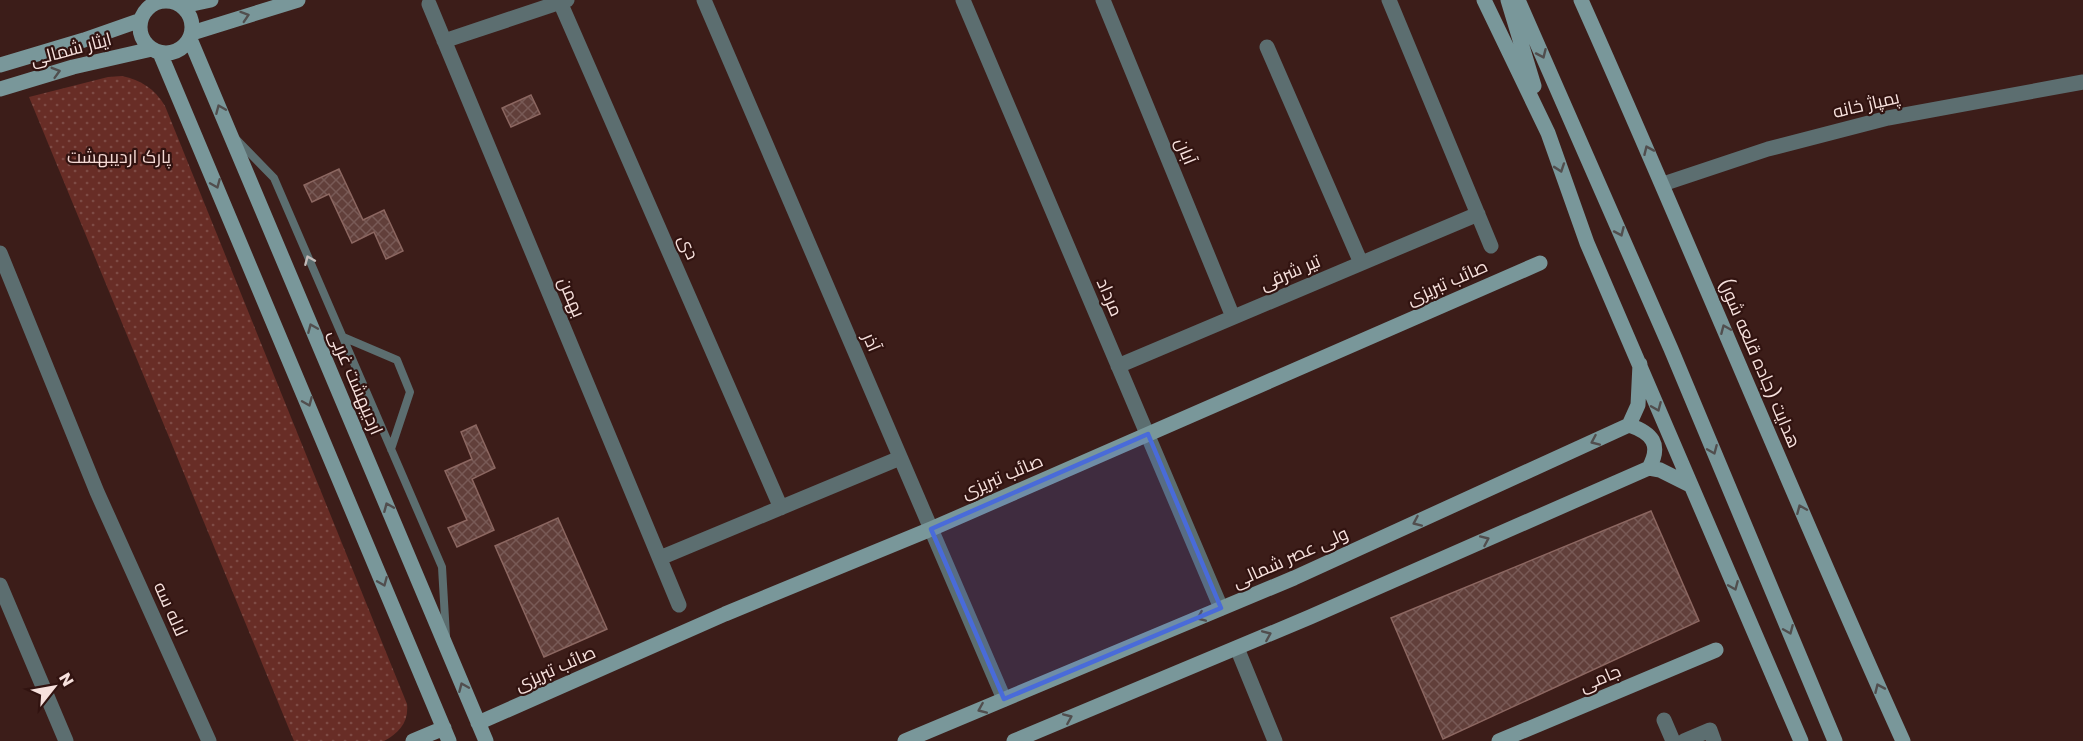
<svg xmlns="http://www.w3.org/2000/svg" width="2083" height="741" font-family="Poppins,Cairo,sans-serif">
<defs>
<pattern id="park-dots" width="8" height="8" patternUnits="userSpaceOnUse" patternTransform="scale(1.5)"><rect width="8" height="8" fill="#682d26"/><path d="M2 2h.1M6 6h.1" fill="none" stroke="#7e4b45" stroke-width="1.8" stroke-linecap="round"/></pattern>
<pattern id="building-cross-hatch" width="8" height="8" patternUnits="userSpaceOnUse" patternTransform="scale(1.5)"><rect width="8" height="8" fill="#613f3a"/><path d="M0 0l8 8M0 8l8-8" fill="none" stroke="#785a56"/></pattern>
</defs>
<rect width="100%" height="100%" fill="#3c1d19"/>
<path fill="url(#park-dots)" d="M122 76C141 80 155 89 165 106L407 704C409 722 399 733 384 741H294L29 97 108 77Z"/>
<path fill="url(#building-cross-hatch)" stroke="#8c6761" stroke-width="1.5" d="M531 95 540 114 511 127 502 108Z
M339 169 363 220 384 210 403 251 386 259 374 232 352 243 329 194 312 202 304 185Z
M476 425 495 468 472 479 494 530 457 547 448 528 467 520 445 471 472 459 461 432Z
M1651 511 1699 621 1443 739 1391 618Z
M558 518 607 629 544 657 495 546Z"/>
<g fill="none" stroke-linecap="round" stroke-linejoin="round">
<path stroke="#5c6e70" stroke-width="8" d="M237 140 274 178 442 567 446 636
M343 337 397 360 410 392 391 449"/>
<path stroke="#5c6e70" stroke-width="15" d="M704 0 1004 699
M963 0 1221 608
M1103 0 1233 317
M1389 0 1491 246
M560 2 781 508
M429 4 679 605
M444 41 567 0
M1267 47 1361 263
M1663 184 1768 149 1888 118 2083 82
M0 253 97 492 209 741
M1118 366 1478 214
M660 558 900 458
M0 585 66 741
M1237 648 1275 741
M1664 720 1673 741
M1684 741 1710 730 1714 741"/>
<path stroke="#79979a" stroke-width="15" d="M1484 0 1548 133 1587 243 1801 741
M1508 0 1534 86
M1518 0 1671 349 1835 741
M1581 0C1691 246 1792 496 1903 741
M140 27a26 26 0 1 1 52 0a26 26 0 1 1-52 0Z
M183 6 211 0
M192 33 298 0
M190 39 486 741
M160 53 449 741
M0 65 84 40 141 20
M0 89 73 67 152 49
M1629 425C1652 433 1662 444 1649 468
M478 723 725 614 931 529 1540 263
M413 741 444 728
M905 741 1294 578 1629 425 1638 405 1640 364
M1014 741 1310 617 1649 468 1660 470 1690 485
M1499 741 1716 650"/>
</g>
<defs><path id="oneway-chevron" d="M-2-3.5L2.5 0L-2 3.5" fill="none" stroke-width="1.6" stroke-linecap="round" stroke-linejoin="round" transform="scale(1.5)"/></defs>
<g stroke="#514e4e">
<use href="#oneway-chevron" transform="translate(245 16) rotate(-18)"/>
<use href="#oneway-chevron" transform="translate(1542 54) rotate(66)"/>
<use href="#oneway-chevron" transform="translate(56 72) rotate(-16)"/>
<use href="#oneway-chevron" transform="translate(220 109) rotate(-113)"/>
<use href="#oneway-chevron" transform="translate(1648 150) rotate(-114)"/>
<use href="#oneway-chevron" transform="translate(1560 168) rotate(71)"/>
<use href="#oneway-chevron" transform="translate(216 184) rotate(67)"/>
<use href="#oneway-chevron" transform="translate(1620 232) rotate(66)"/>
<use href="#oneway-chevron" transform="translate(312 328) rotate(-113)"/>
<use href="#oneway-chevron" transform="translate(1725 329) rotate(-113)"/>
<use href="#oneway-chevron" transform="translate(308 402) rotate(67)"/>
<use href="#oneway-chevron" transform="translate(1657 407) rotate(67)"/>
<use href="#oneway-chevron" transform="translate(1595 441) rotate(156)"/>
<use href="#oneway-chevron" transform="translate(1713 450) rotate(67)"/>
<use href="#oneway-chevron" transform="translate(388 507) rotate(-113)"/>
<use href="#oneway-chevron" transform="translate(1801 509) rotate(-113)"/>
<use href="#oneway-chevron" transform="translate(1417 522) rotate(156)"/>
<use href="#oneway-chevron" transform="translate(1485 540) rotate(-24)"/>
<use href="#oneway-chevron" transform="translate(383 582) rotate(67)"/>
<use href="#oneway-chevron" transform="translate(1734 586) rotate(67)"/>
<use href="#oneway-chevron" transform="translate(1201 617) rotate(157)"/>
<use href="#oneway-chevron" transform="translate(1789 630) rotate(67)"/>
<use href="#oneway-chevron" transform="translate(1267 635) rotate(-23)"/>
<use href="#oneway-chevron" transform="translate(463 687) rotate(-113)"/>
<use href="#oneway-chevron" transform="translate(1879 688) rotate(-114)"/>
<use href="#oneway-chevron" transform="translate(982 709) rotate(157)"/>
<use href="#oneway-chevron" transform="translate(1068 718) rotate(-23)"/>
</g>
<use stroke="#c1b9b7" href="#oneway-chevron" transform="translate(309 260) rotate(-113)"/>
<path fill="#496bd9" fill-opacity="0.2" stroke="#496bd9" stroke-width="4.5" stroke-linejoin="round" d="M1148 434 1221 608 1004 699 931 529Z"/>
<g text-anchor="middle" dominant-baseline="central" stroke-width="4.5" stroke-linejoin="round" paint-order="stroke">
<g font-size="18" fill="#f7e1dd" stroke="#311310">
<text transform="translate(71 49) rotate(-15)">ایثار شمالی</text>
<text transform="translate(1866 104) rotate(-13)">پمپاژ خانه</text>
<text transform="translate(1186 151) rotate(68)">آبان</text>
<text transform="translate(689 247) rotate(66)">دی</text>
<text transform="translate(1290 272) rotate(-23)">تیر شرقی</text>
<text transform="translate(1447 282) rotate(-24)">صائب تبریزی</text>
<text transform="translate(572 297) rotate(67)">بهمن</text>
<text transform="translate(1110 297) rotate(67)">مرداد</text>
<text transform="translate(872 342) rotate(67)">آذر</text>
<text transform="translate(1760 363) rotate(67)">هدایت (جاده قلعه شور)</text>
<text transform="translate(356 382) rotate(67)">اردیبهشت غربی</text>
<text transform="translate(1002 476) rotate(-23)">صائب تبریزی</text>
<text transform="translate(1290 557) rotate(-24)">ولی عصر شمالی</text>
<text transform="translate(171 609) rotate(66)">لاله سه</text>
<text transform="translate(555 668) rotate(-24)">صائب تبریزی</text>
<text transform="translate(1600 678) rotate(-23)">جامی</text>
</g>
<g font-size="18" fill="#f4d9d4" stroke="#311310">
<text x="119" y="156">پارک اردیبهشت</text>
</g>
</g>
<g transform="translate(54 687) rotate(59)" stroke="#311310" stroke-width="4.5" paint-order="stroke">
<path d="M0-4.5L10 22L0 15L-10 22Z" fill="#f7e1dd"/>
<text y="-9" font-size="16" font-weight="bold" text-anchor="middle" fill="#f7e1dd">N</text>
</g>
</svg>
